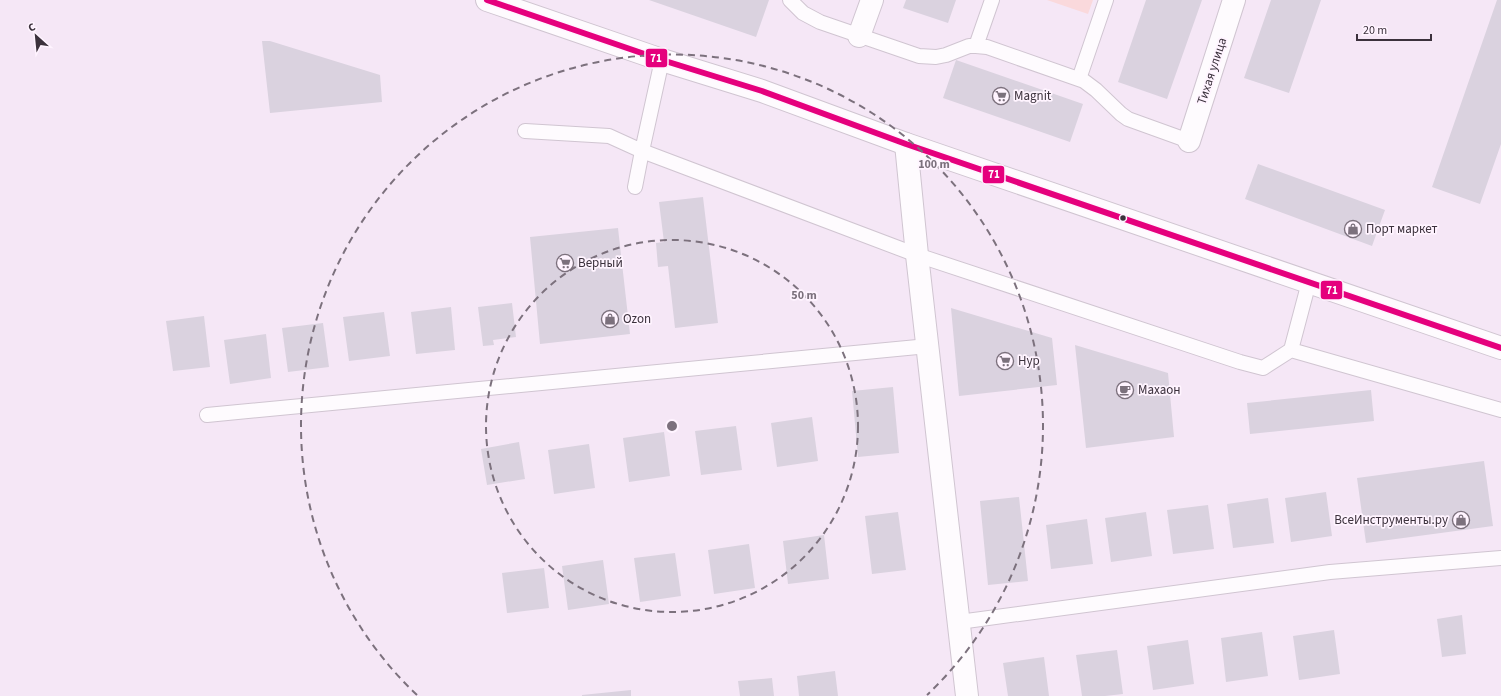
<svg xmlns="http://www.w3.org/2000/svg" width="1501" height="696" font-family="'Source Sans 3',sans-serif">
<rect width="100%" height="100%" fill="#f5e7f6"/>
<path fill="#fad9dc" d="M1047 0H1093L1088 14Z"/>
<path fill="#dad2df" d="M649 0H769L756 37Z
M906 0H956L948 23 903 8Z
M1146 0H1202L1167 99 1118 82Z
M1271 0H1321L1289 93 1244 78Z
M1497 0H1501V144L1480 204 1432 187Z
M262 41H270L380 75 382 102 270 113Z
M956 60 1083 104 1070 142 943 98Z
M1258 164 1385 210 1372 246 1245 199Z
M703 197 718 323 675 328 668 266 658 267 656 243 664 242 659 202Z
M618 228 630 334 540 344 530 237Z
M512 303 516 337 493 340 494 345 483 346 478 307Z
M451 307 455 350 416 354 411 312Z
M951 308 1052 338 1057 385 959 396Z
M384 312 390 356 349 361 343 317Z
M204 316 210 367 173 371 166 321Z
M323 323 329 367 288 372 282 328Z
M266 334 271 378 230 384 224 340Z
M1075 345 1168 373 1174 437 1086 448Z
M893 387 899 453 858 457 852 391Z
M1371 390 1374 421 1250 434 1247 403Z
M812 417 818 461 777 467 771 423Z
M736 426 742 470 701 475 695 431Z
M664 432 670 476 629 482 623 438Z
M519 442 525 479 487 485 481 449Z
M589 444 595 488 554 494 548 450Z
M1484 461 1493 526 1366 543 1357 478Z
M1326 492 1332 536 1291 542 1285 498Z
M1019 497 1028 581 988 585 980 501Z
M1268 498 1274 543 1233 548 1227 504Z
M1208 505 1214 549 1173 554 1167 510Z
M898 512 906 570 872 574 865 516Z
M1146 512 1152 556 1111 562 1105 518Z
M1087 519 1093 564 1051 569 1046 525Z
M824 535 829 579 788 584 783 541Z
M749 544 755 588 714 594 708 550Z
M675 553 681 596 640 602 634 558Z
M603 560 609 604 568 610 562 566Z
M544 568 549 608 507 613 502 573Z
M1462 615 1466 654 1442 657 1437 619Z
M1334 630 1340 674 1299 680 1293 636Z
M1262 632 1268 676 1226 682 1221 638Z
M1188 640 1194 684 1153 690 1147 646Z
M1117 650 1123 694 1105 696H1082L1076 655Z
M1044 657 1049 696H1008L1003 663Z
M835 671 838 696H799L797 676Z
M772 678 774 696H740L738 681Z
M631 690V696H582V695Z"/>
<g fill="none" stroke-linecap="round" stroke-linejoin="round">
<g stroke="#d0c5d1" stroke-width="16">
<path id="lane" d="M790 0 803 13 820 22 919 56 936 57 946 55 969 46H976L987 47 1084 81 1096 90 1121 114 1128 119 1189 141
M976 46 992 0
M1079 79 1106 0
M525 131 609 136 642 151 917 255 1240 362 1263 368 1291 350 1309 282
M635 187 642 151 662 60
M1291 350 1501 410
M207 415 928 346
M959 622 1330 572 1501 558"/>
</g>
<g stroke="#d0c5d1" stroke-width="24">
<path id="street" d="M859 36 872 0
M1189 141 1234 0
M906 144 917 255 967 696"/>
</g>
<g stroke="#d0c5d1" stroke-width="24">
<path id="secondary" d="M487 0 662 60 762 91 906 144 1501 348"/>
</g>
<use href="#lane" stroke="#fefbfe" stroke-width="14"/>
<use href="#street" stroke="#fefbfe" stroke-width="22"/>
<use href="#secondary" stroke="#fefbfe" stroke-width="22"/>
<g stroke="#fff4ff" stroke-width="9">
<path id="bus-1" d="M487 0 662 60 762 91 906 144 1501 348"/>
</g>
<use href="#bus-1" stroke="#e5007d" stroke-width="6"/>
</g>
<g fill="none" stroke="#7c717d" stroke-width="2" stroke-dasharray="7 5">
<circle cx="672" cy="426" r="186"/>
<path d="M417 695A371 371 0 1 1 927 695"/>
</g>
<defs>
<g id="supermarket-ring" transform="scale(0.9)"><circle r="9.5" fill="#fff4ff" stroke="#7c717d" stroke-width="1.5"/><path d="M-6-5.5h2.5l.6 2H6L4.5 2H-2.5L-4.4-4H-6ZM-1.5 3.2a1.3 1.3 0 1 0 .1 0ZM3 3.2a1.3 1.3 0 1 0 .1 0Z" fill="#7c717d"/></g>
<g id="shop-ring" transform="scale(0.9)"><circle r="9.5" fill="#fff4ff" stroke="#7c717d" stroke-width="1.5"/><path d="M-5-2.5h2.3a2.7 3.5 0 0 1 5.4 0H5L5.5 6h-11ZM-1.5-2.5h3a1.5 2.3 0 0 0-3 0Z" fill="#7c717d"/></g>
<g id="cafe-ring" transform="scale(0.9)"><circle r="9.5" fill="#fff4ff" stroke="#7c717d" stroke-width="1.5"/><path d="M-5.5-4.5H6V0H3Q3 3.5 0 3.5H-2.5Q-5.5 3.5-5.5 0ZM3-3.2v2h1.7v-2ZM-6 4.5H4V6H-6Z" fill="#7c717d"/></g>
</defs>
<g fill-rule="evenodd">
<use href="#supermarket-ring" x="1001" y="96"/>
<use href="#shop-ring" x="1353" y="229"/>
<use href="#supermarket-ring" x="565" y="263"/>
<use href="#shop-ring" x="610" y="319"/>
<use href="#supermarket-ring" x="1005" y="361"/>
<use href="#cafe-ring" x="1125" y="390"/>
<use href="#shop-ring" x="1461" y="520"/>
</g>
<circle fill="#3b313c" stroke="#fff4ff" stroke-width="1.5" cx="1123" cy="218" r="3.5"/>
<g text-anchor="middle" dominant-baseline="central" stroke-width="3.5" stroke-linejoin="round" paint-order="stroke">
<g font-size="13" fill="#3b313c" stroke="#fff4ff">
<text transform="translate(1212 71) rotate(-72)">Тихая улица</text>
</g>
<g font-size="13" fill="#3b313c" stroke="#fff4ff" text-anchor="start">
<text x="1014" y="96">Magnit</text>
<text x="1366" y="229">Порт маркет</text>
<text x="578" y="263">Верный</text>
<text x="623" y="319">Ozon</text>
<text x="1018" y="361">Нур</text>
<text x="1138" y="390">Махаон</text>
<text x="1448" y="520" text-anchor="end">ВсеИнструменты.ру</text>
</g>
</g>
<circle cx="672" cy="426" r="6" fill="#7c717d" stroke="#fff4ff" stroke-width="2"/>
<g font-size="12" text-anchor="middle" font-weight="bold" fill="#7c717d" stroke="#fff4ff" stroke-width="3.5" stroke-linejoin="round" paint-order="stroke">
<text x="934" y="168">100 m</text>
<text x="804" y="299">50 m</text>
</g>
<g stroke="#fff4ff" stroke-width="1.5">
<rect x="645" y="48" width="23" height="20" rx="4" fill="#e5007d"/>
<rect x="982" y="165" width="23" height="19" rx="4" fill="#e5007d"/>
<rect x="1320" y="280" width="23" height="20" rx="4" fill="#e5007d"/>
</g>
<g font-size="11" text-anchor="middle" font-weight="bold" fill="#fff">
<text x="656" y="62">71</text>
<text x="994" y="178">71</text>
<text x="1332" y="294">71</text>
</g>
<g transform="translate(36 36) rotate(333)" stroke="#fff4ff" stroke-width="3" paint-order="stroke">
<path d="M0-3L7 15L0 10L-7 15Z" fill="#3b313c"/>
<text y="-6" font-size="11" font-weight="bold" text-anchor="middle" fill="#3b313c">С</text>
</g>
<path d="M1357 34v6h74v-6" fill="none" stroke="#3b313c" stroke-width="2"/>
<text x="1363" y="34" font-size="12" fill="#3b313c" stroke="#fff4ff" stroke-width="3" paint-order="stroke">20 m</text>
</svg>
